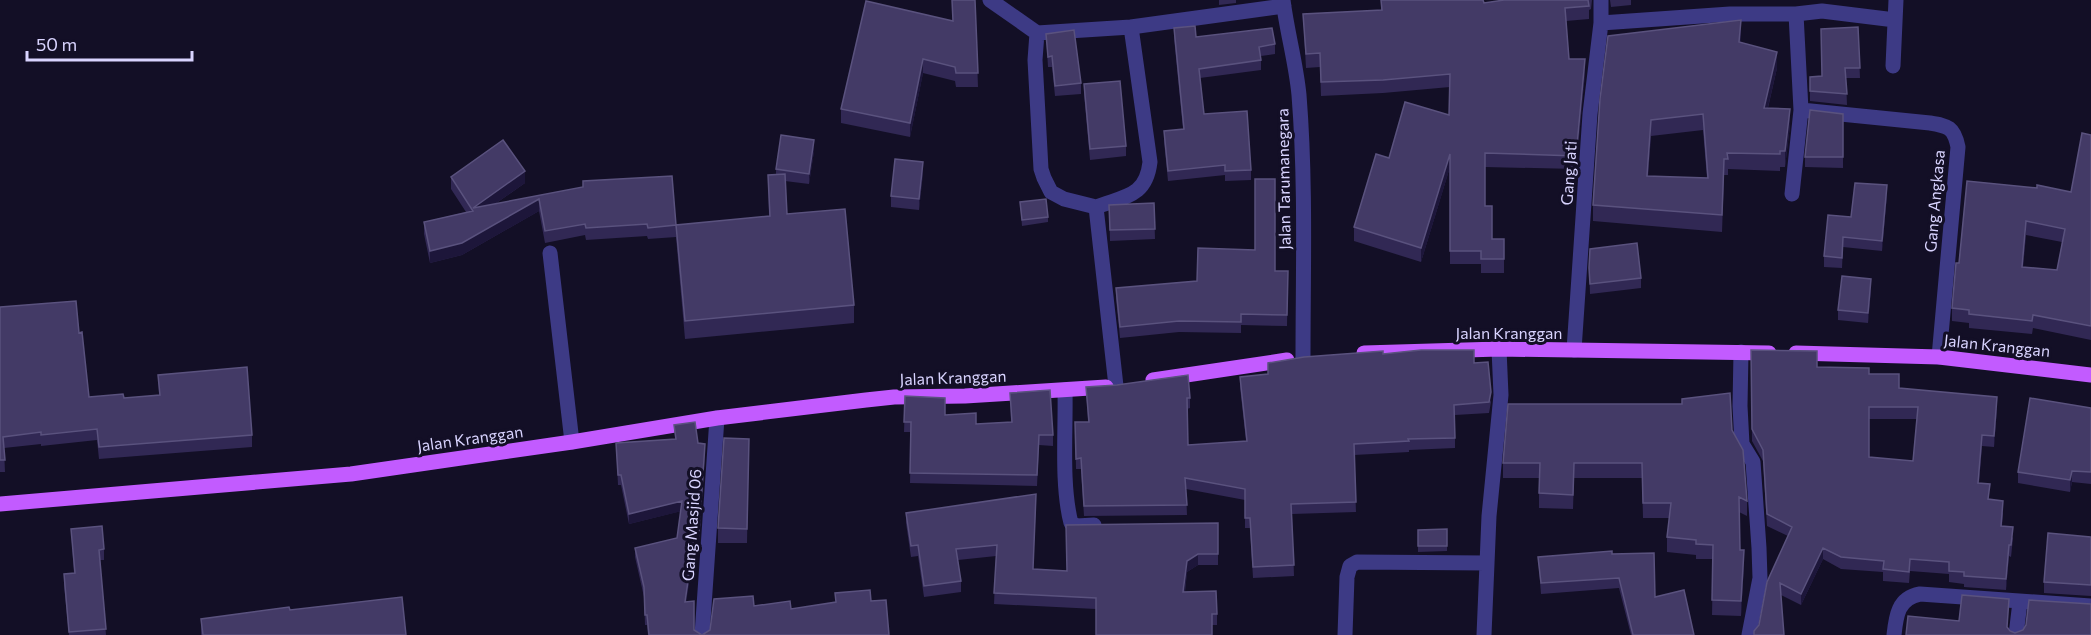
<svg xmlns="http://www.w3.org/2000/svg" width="2091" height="635" font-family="Commissioner,sans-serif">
<rect width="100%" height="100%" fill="#130f26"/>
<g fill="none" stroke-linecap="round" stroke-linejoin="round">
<path stroke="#3d3a85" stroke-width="15" d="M990 0 1037 33 1131 27 1150 162C1146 197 1125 196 1096 207
M1283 0C1287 32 1296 63 1299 95 1306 183 1303 271 1303 358
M1601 23 1730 14H1796L1822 11 1895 20
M1131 27 1284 6
M1037 33 1035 60 1041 169 1044 178 1051 192 1064 199 1096 207 1116 386
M1893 66 1896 0
M1801 110 1930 123C1948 126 1954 127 1958 147L1939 357
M1792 194 1801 110 1796 14
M550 253 572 442
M1574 350 1590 114 1601 23V0
M1741 352 1740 406 1742 444 1753 462 1759 548 1760 578 1749 635
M1065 390C1066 431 1061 484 1071 523L1077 526 1094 525
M702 635 717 418
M1345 635 1347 577 1350 566 1357 562 1487 563
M1484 635 1489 516 1501 395 1499 349
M1894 635C1896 616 1898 598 1920 594L2091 606
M2016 635 2020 602"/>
<path stroke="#c25bff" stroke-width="15" d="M1364 353 1499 349 1769 353
M1796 353 1939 357 2091 375
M1153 380 1287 360
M0 504 351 474 572 442 717 418 866 400 894 397 965 396 1106 387"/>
</g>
<path fill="#312854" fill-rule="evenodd" d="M952 0H975L978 87H956L955 81 923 73 910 137 841 123V109L953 21Z
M1219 0H1236V3L1219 5Z
M1381 0H1483L1484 3 1504 0H1592L1591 9 1589 10V19L1566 21 1569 59 1585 73 1576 169 1485 167V206L1492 239H1504V273H1481V264H1450V167L1421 262 1354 241V227L1389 158 1449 115 1450 87 1383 93 1321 96 1320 67 1306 68 1303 14 1381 10Z
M1610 0H1631V5L1611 7Z
M1858 27 1860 78H1846L1847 105 1810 101V77L1822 76Z
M1174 28 1196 37 1275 44V54L1261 56V70L1200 78 1204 114 1251 170V180L1225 181V175L1168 181 1164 141V131L1183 129 1174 38Z
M1046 34 1081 83V94L1055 96 1052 67H1048Z
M1741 36 1740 43 1777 68 1768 108 1790 125 1785 167H1780V171L1728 169V175H1724L1722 232 1593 221V205L1600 99ZM1703 130 1707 178 1648 176 1651 136Z
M1084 84 1126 146V156L1090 160 1084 94Z
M1843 114V168L1805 167V157Z
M2091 135V340L2033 328 2032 334 1969 328V323L1952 321V308L1959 263 2071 192ZM2026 235 2062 242 2057 270 2023 267Z
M814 151 809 184 785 181 787 214 854 305V323L685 339 676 237 648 239 647 236 586 240 585 235 545 243 539 211 462 255 430 263 424 234V222L466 212 451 189V177L525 183 495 204 583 188V181L676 225 769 216 768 175H776V169Z
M923 173 919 210 891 207V196Z
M1887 195 1882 251 1843 247 1842 268 1824 267V256L1851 217Z
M1020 202 1048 217V222L1022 226Z
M1154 203 1155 239 1110 241 1109 205Z
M1589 268 1641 278V288L1590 294Z
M1275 271H1288L1287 326 1241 325V333L1179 332 1120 338 1116 299V288L1197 281Z
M1871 290 1868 323 1838 320V310Z
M0 307 79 333 89 397 124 398 159 395 158 375 252 435V447L99 459 97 440 41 446V444L4 448 5 472H0Z
M1751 350 1817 367 1869 374 1899 388 1997 409 1994 447 1982 446 1979 483 1989 499 2003 513 2002 526 2013 538 2011 557 2009 556 2006 590 1964 587V584L1949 582V574L1910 571 1909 583 1883 581V572L1841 569 1823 559 1801 605 1781 595 1759 625 1788 536 1767 526 1763 461 1752 441ZM1869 419H1917L1913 461 1869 457Z
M1383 354 1474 363 1491 402 1489 413 1455 415V448L1409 450V452L1354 455 1356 512 1292 514 1294 576 1253 578 1250 528H1245V500L1186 489 1187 515 1084 516 1081 469H1076L1075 422H1088L1086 387 1190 398V408L1187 409 1188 445 1246 441 1240 387V377L1268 374V363Z
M1010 393 1053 435V446L1039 445 1037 486 910 483 911 432H904L905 396 945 415 976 424 1011 422Z
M1682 399 1732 430 1747 501V516L1739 512 1740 550 1744 565 1741 616 1712 615 1713 559H1696V555L1667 552V537L1670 518H1643L1642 478H1574L1573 509 1539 508V478H1503V463L1682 404Z
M2091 408V484L2072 482 2070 492 2018 483V472Z
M674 425 698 443 705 453 699 543H695L686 602 694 630 702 635H648L647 625H645L644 597 635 557V548L677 538 681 511 629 524 621 485H618L616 443 675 439Z
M749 439 747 543H718V528Z
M1036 505 1033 569 1066 571 1218 523V565H1198L1187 572 1185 592 1217 614V625H1212L1096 609 994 604 996 556 958 560 961 581V592L924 597 918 556 911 557 906 523V513Z
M71 529 104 549V560H100L106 635H69L64 585V574H74Z
M1447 529V551L1418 552V530Z
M2091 537V596L2044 593V582Z
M1612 554 1655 597 1694 635H1631L1619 588 1541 594 1538 557Z
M290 610 406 635H201V619Z"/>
<path fill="#1d163a" d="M1741 20V36L1739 58V42Z
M1777 52V68L1764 124V108Z
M923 59V73L910 137V123Z
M1585 59V73L1576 169V156Z
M1790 109V125L1785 167V151Z
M1651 120V136L1647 192V176Z
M814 140V151L809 184V174Z
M1450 154V167L1421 262V248Z
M923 162V173L919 210V199Z
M525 171V183L473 219V208Z
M1887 185V195L1882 251V241Z
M539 199V211L462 255 430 263V251Z
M2026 221V235L2022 281V267Z
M1871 279V290L1868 323V313Z
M1997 397V409L1994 447V436Z
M1982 435V446L1978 495V483Z
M705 444V453L699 543V533Z
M2072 471V482L2070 492V480Z
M682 501V511L629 524V514Z
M695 533V543L685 611V602Z
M2009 545V556L2006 590V579Z
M1823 548V559L1801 605V594Z
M1744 550V565L1741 616V601Z
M1198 554V565L1187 572 1183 603V592L1187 561Z"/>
<path fill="#433a66" stroke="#5a527e" stroke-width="1.5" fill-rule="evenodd" d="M952 0H975L978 73H956L955 67 923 59 910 123 841 109 866 1 953 21Z
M1381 0H1483L1484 3 1504 0H1588L1589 6 1565 8 1569 59H1585L1576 156 1485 153V206H1492V239H1504V259H1481V251H1450V154L1421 248 1354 227 1376 154 1389 158 1405 102 1449 115 1450 74 1383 80 1321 82 1320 53 1306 54 1303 14 1382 10Z
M1741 20 1739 42 1777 52 1764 108 1790 109 1785 151H1780V154L1727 153 1728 159H1724L1722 215 1593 205 1600 99 1608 36ZM1703 114 1708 178 1647 176 1651 120Z
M1195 26 1196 37 1272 28 1275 44 1259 47 1261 60 1199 69 1204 114 1247 111 1251 170 1225 171V165L1168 171 1164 131 1184 129 1174 28Z
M1858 27 1860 68H1845L1847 94 1810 91V77L1822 76 1821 29Z
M1074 30 1081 83 1055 86 1052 56 1048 57 1046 34Z
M1120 81 1126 146 1090 149 1084 84Z
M1810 110 1843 114V157H1805Z
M2082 133 2091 135V326L2033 315 2032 321 1969 314V310L1952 308 1956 263H1959L1967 181 2037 188V185L2071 192ZM2026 221 2065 229 2057 270 2022 267Z
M781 135 814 140 809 174 776 169Z
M503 140 525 171 473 208 583 187V181L672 176 676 225 648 228 647 224 586 228 585 224 545 231 539 199 462 243 430 251 424 222 473 211 451 177Z
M895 159 923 162 919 199 891 196Z
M785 174 787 214 845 209 854 305 685 321 676 225 770 216 768 175Z
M1255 179H1275V271H1288L1287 315 1241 314V322L1179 321 1120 327 1116 288 1197 281 1198 248 1255 250Z
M1855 183 1887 185 1882 241 1843 237 1842 258 1824 256 1828 215 1851 217Z
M1046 199 1048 217 1022 220 1020 202Z
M1154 203 1155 229 1110 230 1109 205Z
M1637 243 1641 278 1590 284 1589 268 1590 249Z
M1842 276 1871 279 1868 313 1838 310Z
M76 301 79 333 82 332 89 397 123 394 124 398 160 395 158 375 247 367 252 435 99 447 97 429 41 435V432L3 437 5 460H0V307Z
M1421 350H1474V363L1488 362 1491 392 1489 402 1454 405 1455 438 1408 439 1409 441 1354 444 1356 502 1291 504 1294 565 1253 567 1250 518H1245V489L1185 478 1187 505 1084 506 1081 458 1076 459 1075 422H1089L1086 387 1117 385 1188 375 1190 398H1187L1188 445 1247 441 1240 377 1268 374V363L1304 357 1383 351V354Z
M1751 350 1817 351V367L1869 368V374H1899V388L1997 397 1994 436 1982 435 1978 483 1990 484 1988 499 2003 501 2001 526 2013 527 2011 545H2009L2006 579 1964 576V572L1949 571V562L1910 559 1909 572 1883 569 1884 561 1841 557 1823 548 1801 594 1780 583 1784 635H1754V631L1759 625 1767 582 1792 527 1767 514 1763 450 1752 429ZM1869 407H1918L1913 461 1869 457Z
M1050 390 1053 435H1039L1037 475 910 473 911 422H904L905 396 945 398V415L976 413V424L1012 422 1010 393Z
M1730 393 1732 430 1743 450 1747 501 1739 497 1740 550H1744L1741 601 1712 600 1713 545 1696 544V540L1667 537 1671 503H1643L1642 463H1574L1573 495 1539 493 1540 463H1503L1508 404H1682V399Z
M2030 398 2091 408V472L2072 471 2070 480 2018 472Z
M695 422 698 443 705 444 699 533H695L685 602 694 601V630L702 635H649L647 615H645L644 587 635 548 677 538 682 501 629 514 621 475H618L616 443 676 439 674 425Z
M724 438 749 439 747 529 718 528Z
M1036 494 1033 569 1067 571 1066 525 1218 523V554H1198L1187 561 1183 592 1216 591 1217 614H1212V635H1096V598L994 593 997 545 956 549 961 581 924 586 918 545 911 546 906 513Z
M102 526 104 549 99 550 106 629 69 632 64 574 75 573 71 529Z
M1447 529V546H1418V530Z
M2048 533 2091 537V585L2044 582Z
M1612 551V554L1654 553 1655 597 1684 590 1694 635H1633L1619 578 1541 583 1538 557Z
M870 590 871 601 886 600 889 635H702L710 630 714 599 753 596 754 606 790 601 791 609 836 602 835 593Z
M1962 595 2009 599 2007 627 2010 631 2015 633 2023 630 2026 625 2029 600 2091 604V635H1906L1908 616 1959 621Z
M402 597 406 635H203L201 619 289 607 290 610Z"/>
<g text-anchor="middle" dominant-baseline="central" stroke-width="6" stroke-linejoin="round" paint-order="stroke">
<g font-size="16" fill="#d9d4ff" stroke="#130f26">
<text transform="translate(1568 173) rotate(-86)">Gang Jati</text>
<text transform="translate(1283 179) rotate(-91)">Jalan Tarumanegara</text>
<text transform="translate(1934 201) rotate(-85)">Gang Angkasa</text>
<text x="1509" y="332">Jalan Kranggan</text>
<text transform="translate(1997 345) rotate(6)">Jalan Kranggan</text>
<text transform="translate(953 377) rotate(-2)">Jalan Kranggan</text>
<text transform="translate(470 438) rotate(-8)">Jalan Kranggan</text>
<text transform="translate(691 525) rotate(-86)">Gang Masjid 06</text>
</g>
</g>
<path d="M27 51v9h165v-9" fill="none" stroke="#d9d4ff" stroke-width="3"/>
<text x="36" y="51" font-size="18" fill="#d9d4ff" stroke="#130f26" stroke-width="4.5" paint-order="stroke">50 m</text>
</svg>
